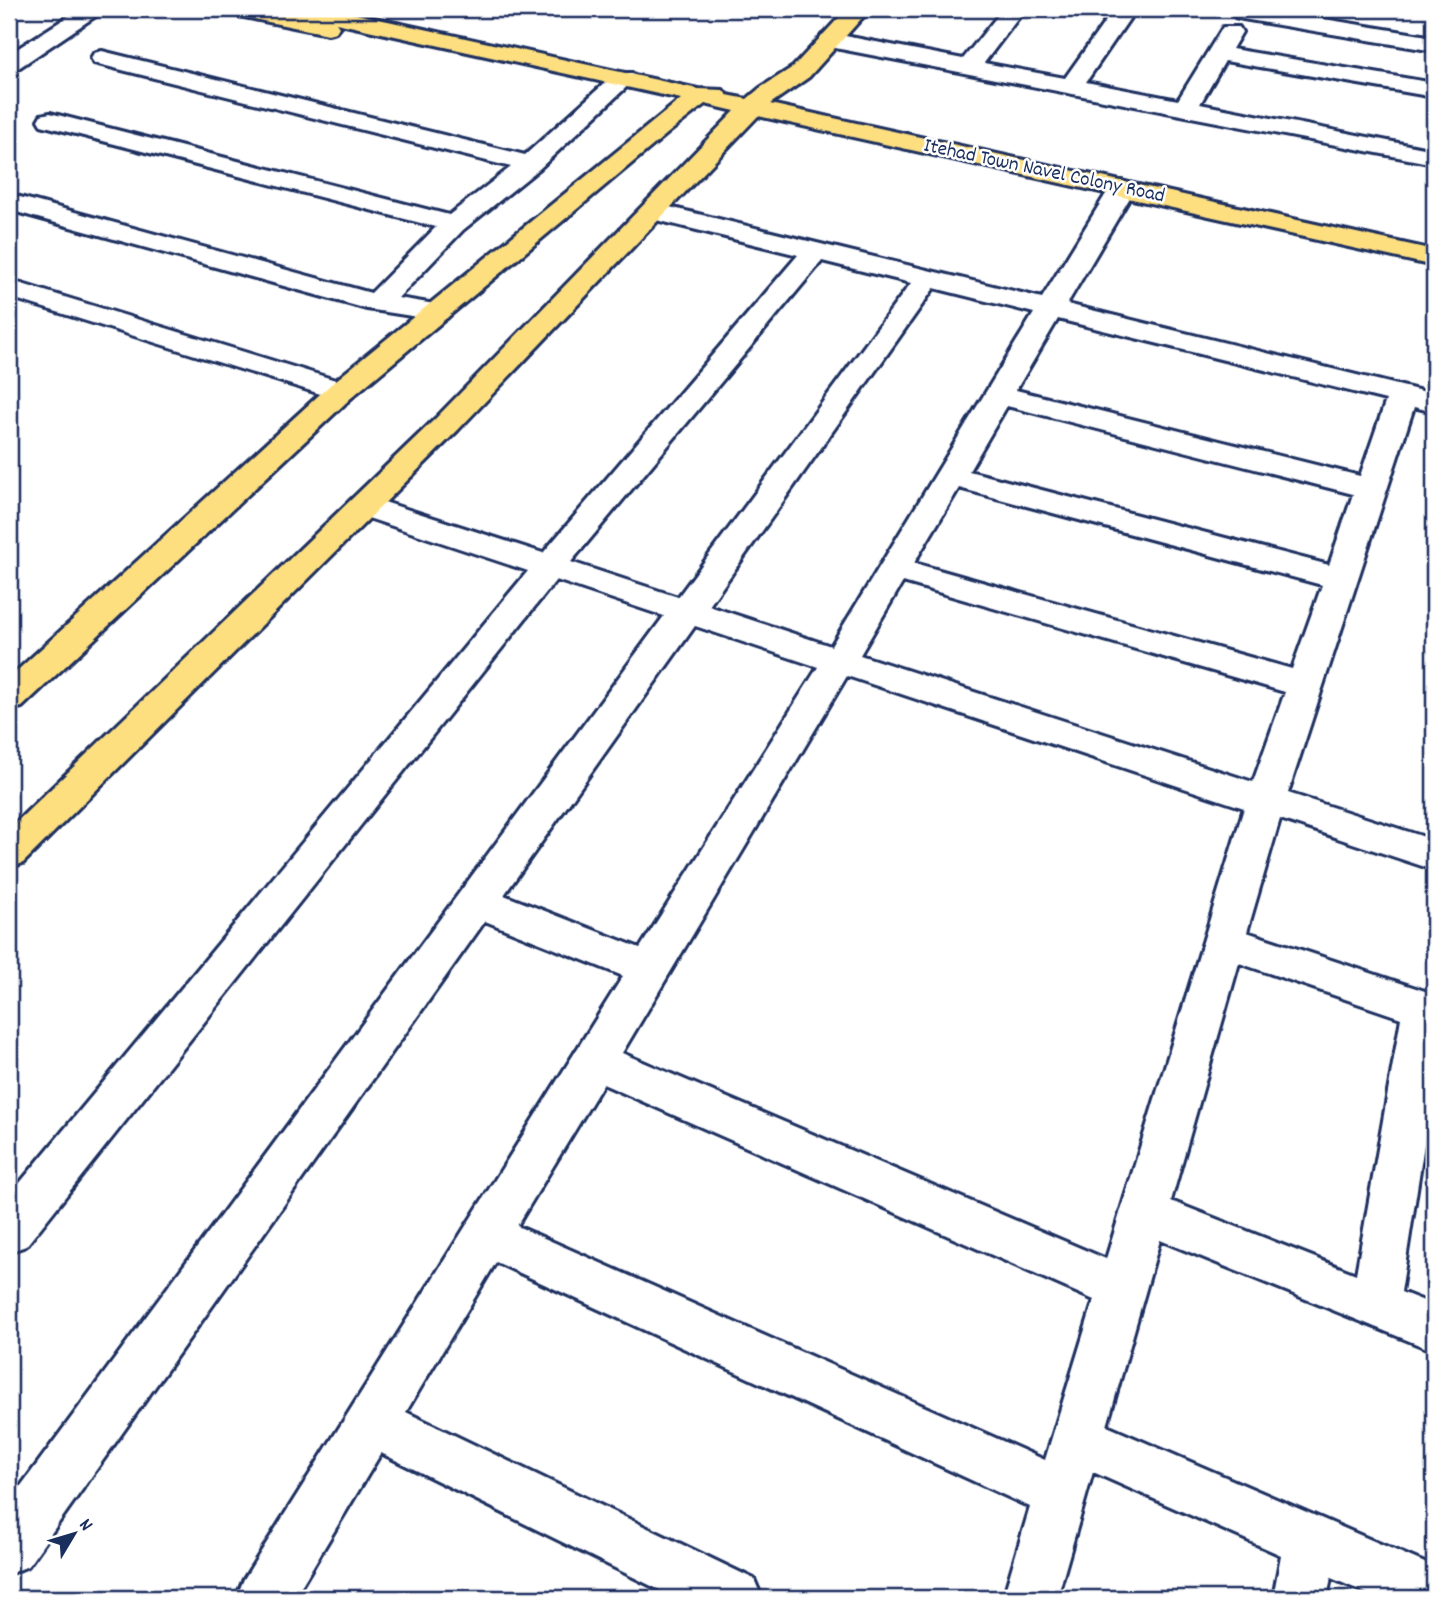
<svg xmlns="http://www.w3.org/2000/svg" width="1443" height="1607" font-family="Dekko,sans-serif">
<rect width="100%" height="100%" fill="#fff"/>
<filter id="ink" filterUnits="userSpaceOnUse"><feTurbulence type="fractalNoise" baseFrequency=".0143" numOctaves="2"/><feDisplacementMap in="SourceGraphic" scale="14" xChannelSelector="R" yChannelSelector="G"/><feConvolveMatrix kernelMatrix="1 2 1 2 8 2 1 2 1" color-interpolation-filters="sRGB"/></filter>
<g filter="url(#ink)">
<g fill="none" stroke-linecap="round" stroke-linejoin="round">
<g stroke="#1b2f5e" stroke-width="6">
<path id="minor" d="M80 9H106L17 69 9 71V54Z
M1003 9H1025L984 63 1065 78 1114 9H1136L1086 82 1178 100 1223 27H1239L1242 32 1232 49 1434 83V97L1225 61 1200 104 1434 150V164L830 47 822 45 819 40 822 35 830 33 963 59Z
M1234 9H1263L1434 37V51L1243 19 1235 17 1232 12Z
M102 51 525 155 616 73H632L636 78 539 169 463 230 398 298 447 306 451 312 447 318 437 320 367 309 9 210V194L371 293 436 227 41 125 38 120 41 115 50 113 449 215 511 167 94 63 91 58 94 53Z
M1122 181 1131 184 1135 189 1067 304 1434 394V412L1414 407 1288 793 1434 840V870L1280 819 1247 932 1434 994V1080L1401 1292 1434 1305V1351L1160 1240 1107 1426 1434 1567V1598H1378L1331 1578 1327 1598H1273L1281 1555 1093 1472 1057 1598H1003L1030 1507 496 1262 406 1412 754 1579 762 1598H676L381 1453 294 1598H236L244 1579 623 976 485 921 28 1566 9 1574V1502L664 616 556 580 26 1246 9 1252V1196L528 571 353 513 348 506 353 499 364 496 375 499 543 553 798 255 644 217 640 211 644 205 653 203 1042 298 1109 189 1113 184ZM822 261 911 283 678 597 571 562ZM934 288 1034 313 831 646 709 606ZM1058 319 1386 400 1360 476 1016 390ZM1007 406 1353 494 1329 565 969 471ZM959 488 1322 585 1292 669 914 563ZM903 582 1285 692 1253 782 860 655ZM695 626 818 667 640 948 504 895ZM847 676 1244 808 1106 1259 622 1053ZM1239 963 1401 1018 1356 1274 1171 1201ZM603 1084 1094 1300 1045 1460 517 1226Z
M9 280 352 385 356 391 352 397 341 400 330 397 9 297Z"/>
</g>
<g stroke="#1b2f5e" stroke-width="6">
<path id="major" d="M228 9H270L302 15 296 14 293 9H333L698 89 723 90 727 95 747 99 760 88 793 67 847 9H870L809 77 770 104 1434 250V266L758 116 458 430 23 863 9 868V829L436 418 735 111 705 104 668 133 352 397 22 707 9 710V678L330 385 681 99 336 23 339 27 336 32 328 34 239 16 231 14Z"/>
</g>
<use href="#minor" fill="#fff" fill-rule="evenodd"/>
<use href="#major" fill="#fedf80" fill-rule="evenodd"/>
</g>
</g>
<g text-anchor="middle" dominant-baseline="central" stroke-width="5" stroke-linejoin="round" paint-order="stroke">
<g font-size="21" fill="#1b2f5e" stroke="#fff">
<text transform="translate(1044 172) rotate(12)">Itehad Town Navel Colony Road</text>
</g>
</g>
<rect width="1443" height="1607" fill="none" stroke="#fff" stroke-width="35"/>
<rect x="18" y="18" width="1408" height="1572" fill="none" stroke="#1b2f5e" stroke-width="2.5" filter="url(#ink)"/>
<g transform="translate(74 1534) rotate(52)" stroke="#ffffff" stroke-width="5" paint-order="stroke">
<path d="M0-5L12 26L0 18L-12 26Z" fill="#1b2f5e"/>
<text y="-10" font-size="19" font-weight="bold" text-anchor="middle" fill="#1b2f5e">N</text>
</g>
</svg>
